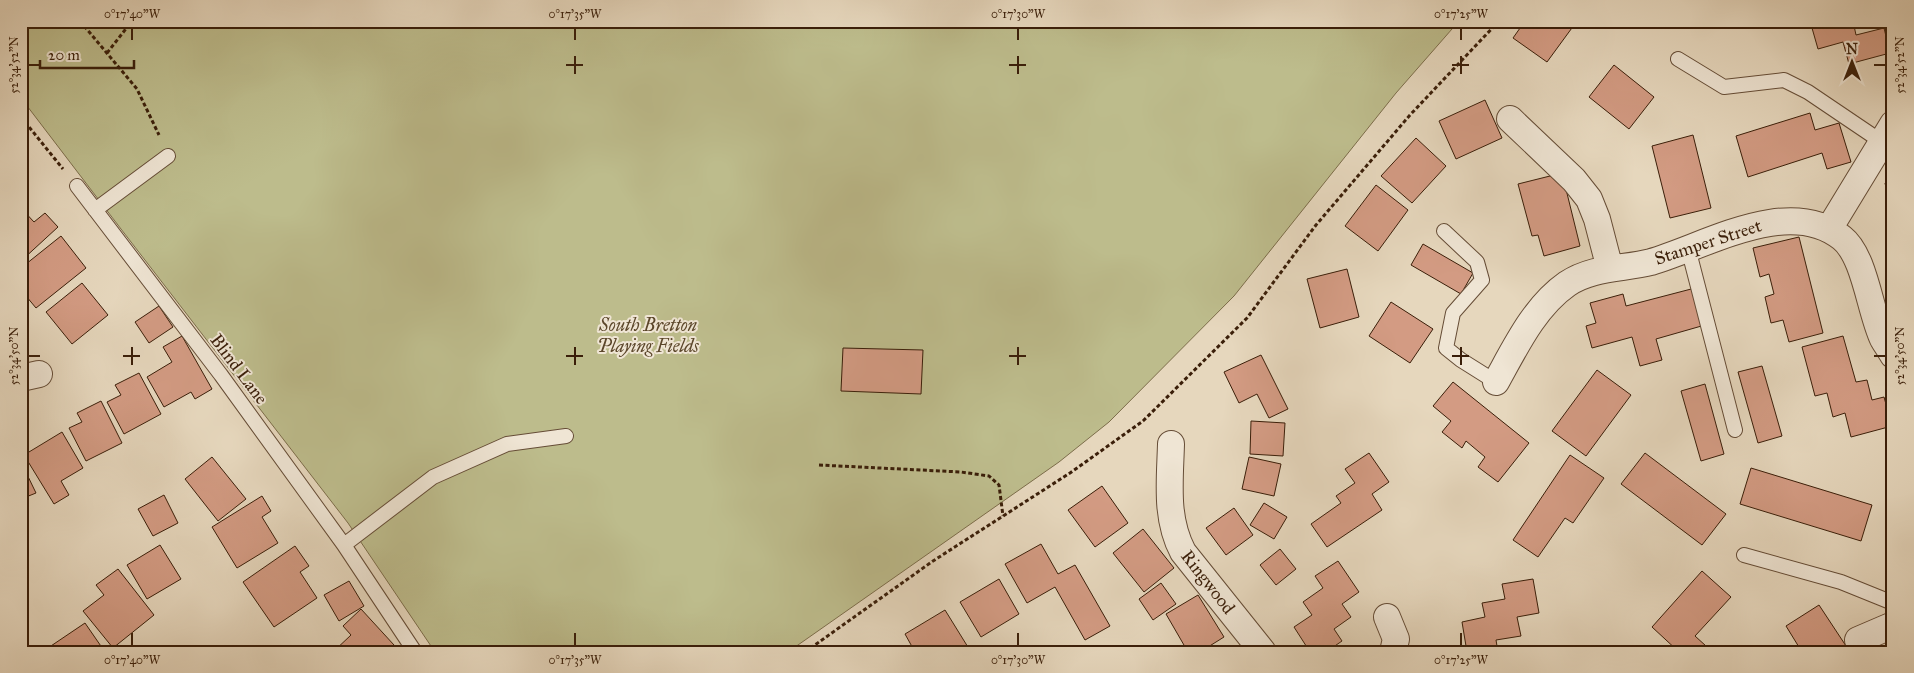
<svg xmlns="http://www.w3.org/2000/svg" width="1914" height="673" font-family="'IM FELL Great Primer',serif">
<rect width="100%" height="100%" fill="#e6d7bd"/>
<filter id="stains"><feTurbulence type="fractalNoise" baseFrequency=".004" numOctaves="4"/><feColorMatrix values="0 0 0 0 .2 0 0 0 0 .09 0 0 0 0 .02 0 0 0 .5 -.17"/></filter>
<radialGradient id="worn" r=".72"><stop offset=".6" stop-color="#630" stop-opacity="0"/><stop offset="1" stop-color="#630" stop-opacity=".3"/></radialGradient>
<path fill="#bdbc8c" stroke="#7c6d4a" d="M21 21H1459L1396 93 1234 296 1109 422 1059 462 788 652H435L348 523 121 229 21 98Z"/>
<path fill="#d39b83" stroke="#3a1e09" d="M1525 21H1577L1547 62 1513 38Z
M1810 21H1853L1856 35 1884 28 1890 53 1849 64 1843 42 1818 49Z
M1614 65 1654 97 1629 129 1589 97Z
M1485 100 1502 138 1456 159 1439 121Z
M1810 113 1815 130 1839 123 1851 162 1827 169 1822 153 1748 177 1736 136Z
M1693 135 1711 208 1670 218 1652 146Z
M1416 138 1446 166 1412 203 1381 176Z
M1562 173 1580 246 1544 256 1538 235 1532 236 1518 184Z
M1893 181V209L1891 210 1885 183Z
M1376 185 1408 210 1378 251 1345 226Z
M21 208 34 222 45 213 58 227 21 261Z
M61 236 86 268 36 308 21 290V268Z
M1799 237 1823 333 1789 342 1783 320 1771 323 1765 297 1774 294 1769 274 1760 277 1753 248Z
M1423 244 1473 273 1461 294 1411 265Z
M1347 269 1359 317 1320 328 1307 279Z
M82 283 108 315 72 344 46 312Z
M1695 288 1705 325 1656 339 1662 360 1640 366 1632 337 1592 348 1586 326 1596 323 1590 303 1623 294 1626 306Z
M1391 302 1433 329 1410 363 1369 336Z
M159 306 173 327 149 343 135 322Z
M182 336 212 389 195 399 191 392 164 407 147 377 172 362 163 347Z
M1843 336 1856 382 1867 380 1872 400 1884 397 1892 426 1851 437 1845 413 1833 417 1827 393 1815 396 1802 347Z
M843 348 923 350 921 394 841 391Z
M1261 355 1288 409 1269 418 1257 394 1239 403 1224 372Z
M1762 366 1782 436 1758 443 1738 372Z
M1597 370 1631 395 1586 456 1552 431Z
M139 373 161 414 124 434 107 402 121 395 115 385Z
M1453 382 1529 443 1498 482 1478 467 1485 457 1466 441 1462 448 1442 432 1451 421 1433 406Z
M1705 384 1724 454 1701 461 1681 391Z
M101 401 122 443 86 461 69 428 82 422 77 413Z
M1251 421 1285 423 1283 456 1250 454Z
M62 432 83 468 61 481 69 495 54 504 24 455Z
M1369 453 1389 482 1372 494 1382 510 1327 547 1311 524 1341 503 1336 496 1355 483 1345 469Z
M1645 453 1726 514 1702 545 1621 484Z
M1570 455 1604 478 1573 523 1565 518 1538 557 1513 540Z
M212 457 246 499 218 521 185 479Z
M1249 457 1281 464 1274 496 1242 489Z
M21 462 36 493 21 499Z
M1751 468 1872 505 1861 541 1740 504Z
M1102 486 1128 523 1095 547 1068 510Z
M164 495 178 523 153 536 138 509Z
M262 496 271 511 262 517 278 543 237 568 212 527Z
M1264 503 1287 517 1274 539 1250 525Z
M1234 508 1253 535 1226 555 1206 528Z
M1143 529 1174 568 1144 592 1113 553Z
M1041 544 1058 574 1075 565 1110 626 1085 640 1055 587 1027 603 1005 564Z
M160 545 181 579 147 599 127 565Z
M295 546 309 566 300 572 317 598 274 627 243 582Z
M1280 549 1296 569 1276 585 1260 565Z
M1338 561 1359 592 1342 604 1351 617 1334 629 1342 641 1326 652H1310L1294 627 1312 615 1303 602 1323 588 1315 576Z
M118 569 154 615 113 648 83 611 104 595 96 585Z
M1702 571 1731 597 1695 636 1706 646 1701 652H1679L1652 627Z
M999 579 1019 614 981 637 960 602Z
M1533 579 1539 613 1517 617 1521 636 1496 640 1498 652H1467L1462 622 1485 617 1482 603 1505 599 1502 584Z
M349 581 364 606 339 621 324 595Z
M1161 583 1176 604 1153 620 1139 599Z
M1198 595 1224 637 1200 652H1188L1166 614Z
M1819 605 1850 652H1802L1786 626Z
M361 609 394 645 386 652H333L351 635 343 626Z
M945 610 971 652H915L905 634Z
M85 623 105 652H42Z"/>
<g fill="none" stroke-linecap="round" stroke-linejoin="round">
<g stroke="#654c36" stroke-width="16">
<path id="lane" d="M1678 59 1724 87 1784 80 1808 92 1882 142
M77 186 221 375 344 545 415 652
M95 210 168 156
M1444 231 1477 262 1482 280 1453 313 1446 348 1461 360 1496 382
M1688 248 1735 430
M344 545 433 477 507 444 566 436
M1744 555 1841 582 1893 603"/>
</g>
<g stroke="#654c36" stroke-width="28">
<path id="street" d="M1510 119 1574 180 1589 199 1597 219 1610 269
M1829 229 1893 124
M21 378 39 374
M1496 382C1515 348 1534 307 1567 284 1592 267 1623 269 1651 262 1706 246 1789 195 1842 238 1865 256 1870 312 1883 339 1886 344 1890 350 1893 355
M1171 444C1170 481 1165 518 1183 552L1263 652
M1387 617 1396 639 1393 652
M1858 640 1893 625"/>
</g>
<path stroke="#3a1e09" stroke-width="3" stroke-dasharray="4 2.5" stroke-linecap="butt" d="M80 21 137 89 159 135
M107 53 132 21
M21 117 63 169
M819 465 961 472 989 476 999 485 1003 516
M805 652 933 561 1070 473 1143 421 1247 318 1316 225 1410 115 1499 21"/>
<use href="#lane" stroke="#efe5d4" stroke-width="14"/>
<use href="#street" stroke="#efe5d4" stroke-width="26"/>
</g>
<path fill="none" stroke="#3a1e09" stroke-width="2" d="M132 28V40M575 28V40M1018 28V40M1461 28V40M575 56V74M1018 56V74M1461 56V74M28 65H40M566 65H583M1009 65H1026M1452 65H1469M1874 65H1886M132 347V365M575 347V365M1018 347V365M1461 347V365M28 356H40M123 356H140M566 356H583M1009 356H1026M1452 356H1469M1874 356H1886M132 633V646M575 633V646M1018 633V646M1461 633V646"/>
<g text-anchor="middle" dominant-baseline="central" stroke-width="4" stroke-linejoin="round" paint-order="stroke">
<g font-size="18" fill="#3a1e09" stroke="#efe5d4">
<text transform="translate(1708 242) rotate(-18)">Stamper Street</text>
<text transform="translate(239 369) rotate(53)">Blind Lane</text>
<text transform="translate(1208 582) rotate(52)">Ringwood</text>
</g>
<g font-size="18" font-style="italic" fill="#5b462a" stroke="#efe5d4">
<text x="648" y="325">South Bretton<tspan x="648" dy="21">Playing Fields</tspan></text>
</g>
</g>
<rect width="1914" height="673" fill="none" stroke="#e6d7bd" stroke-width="55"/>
<g transform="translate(1852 62)" stroke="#efe5d4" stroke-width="4" paint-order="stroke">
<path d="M0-4L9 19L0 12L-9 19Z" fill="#3a1e09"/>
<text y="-8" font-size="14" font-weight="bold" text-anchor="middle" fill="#3a1e09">N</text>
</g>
<path d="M40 60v8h94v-8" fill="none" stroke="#3a1e09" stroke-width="2.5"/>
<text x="48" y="60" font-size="15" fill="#3a1e09" stroke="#efe5d4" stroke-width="4" paint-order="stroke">20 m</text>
<rect x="28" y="28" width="1858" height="618" fill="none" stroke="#3a1e09" stroke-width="2"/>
<g font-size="12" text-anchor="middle" fill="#3a1e09">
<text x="132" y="18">0°17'40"W</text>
<text x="575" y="18">0°17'35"W</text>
<text x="1018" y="18">0°17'30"W</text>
<text x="1461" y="18">0°17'25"W</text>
<text transform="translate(14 65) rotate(-90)" y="4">52°34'52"N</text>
<text transform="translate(1900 65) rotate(-90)" y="4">52°34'52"N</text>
<text transform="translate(14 356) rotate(-90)" y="4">52°34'50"N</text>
<text transform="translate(1900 356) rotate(-90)" y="4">52°34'50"N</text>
<text x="132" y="664">0°17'40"W</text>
<text x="575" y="664">0°17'35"W</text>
<text x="1018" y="664">0°17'30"W</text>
<text x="1461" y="664">0°17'25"W</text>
</g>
<rect width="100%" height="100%" filter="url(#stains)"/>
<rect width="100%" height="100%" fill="url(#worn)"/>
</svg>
